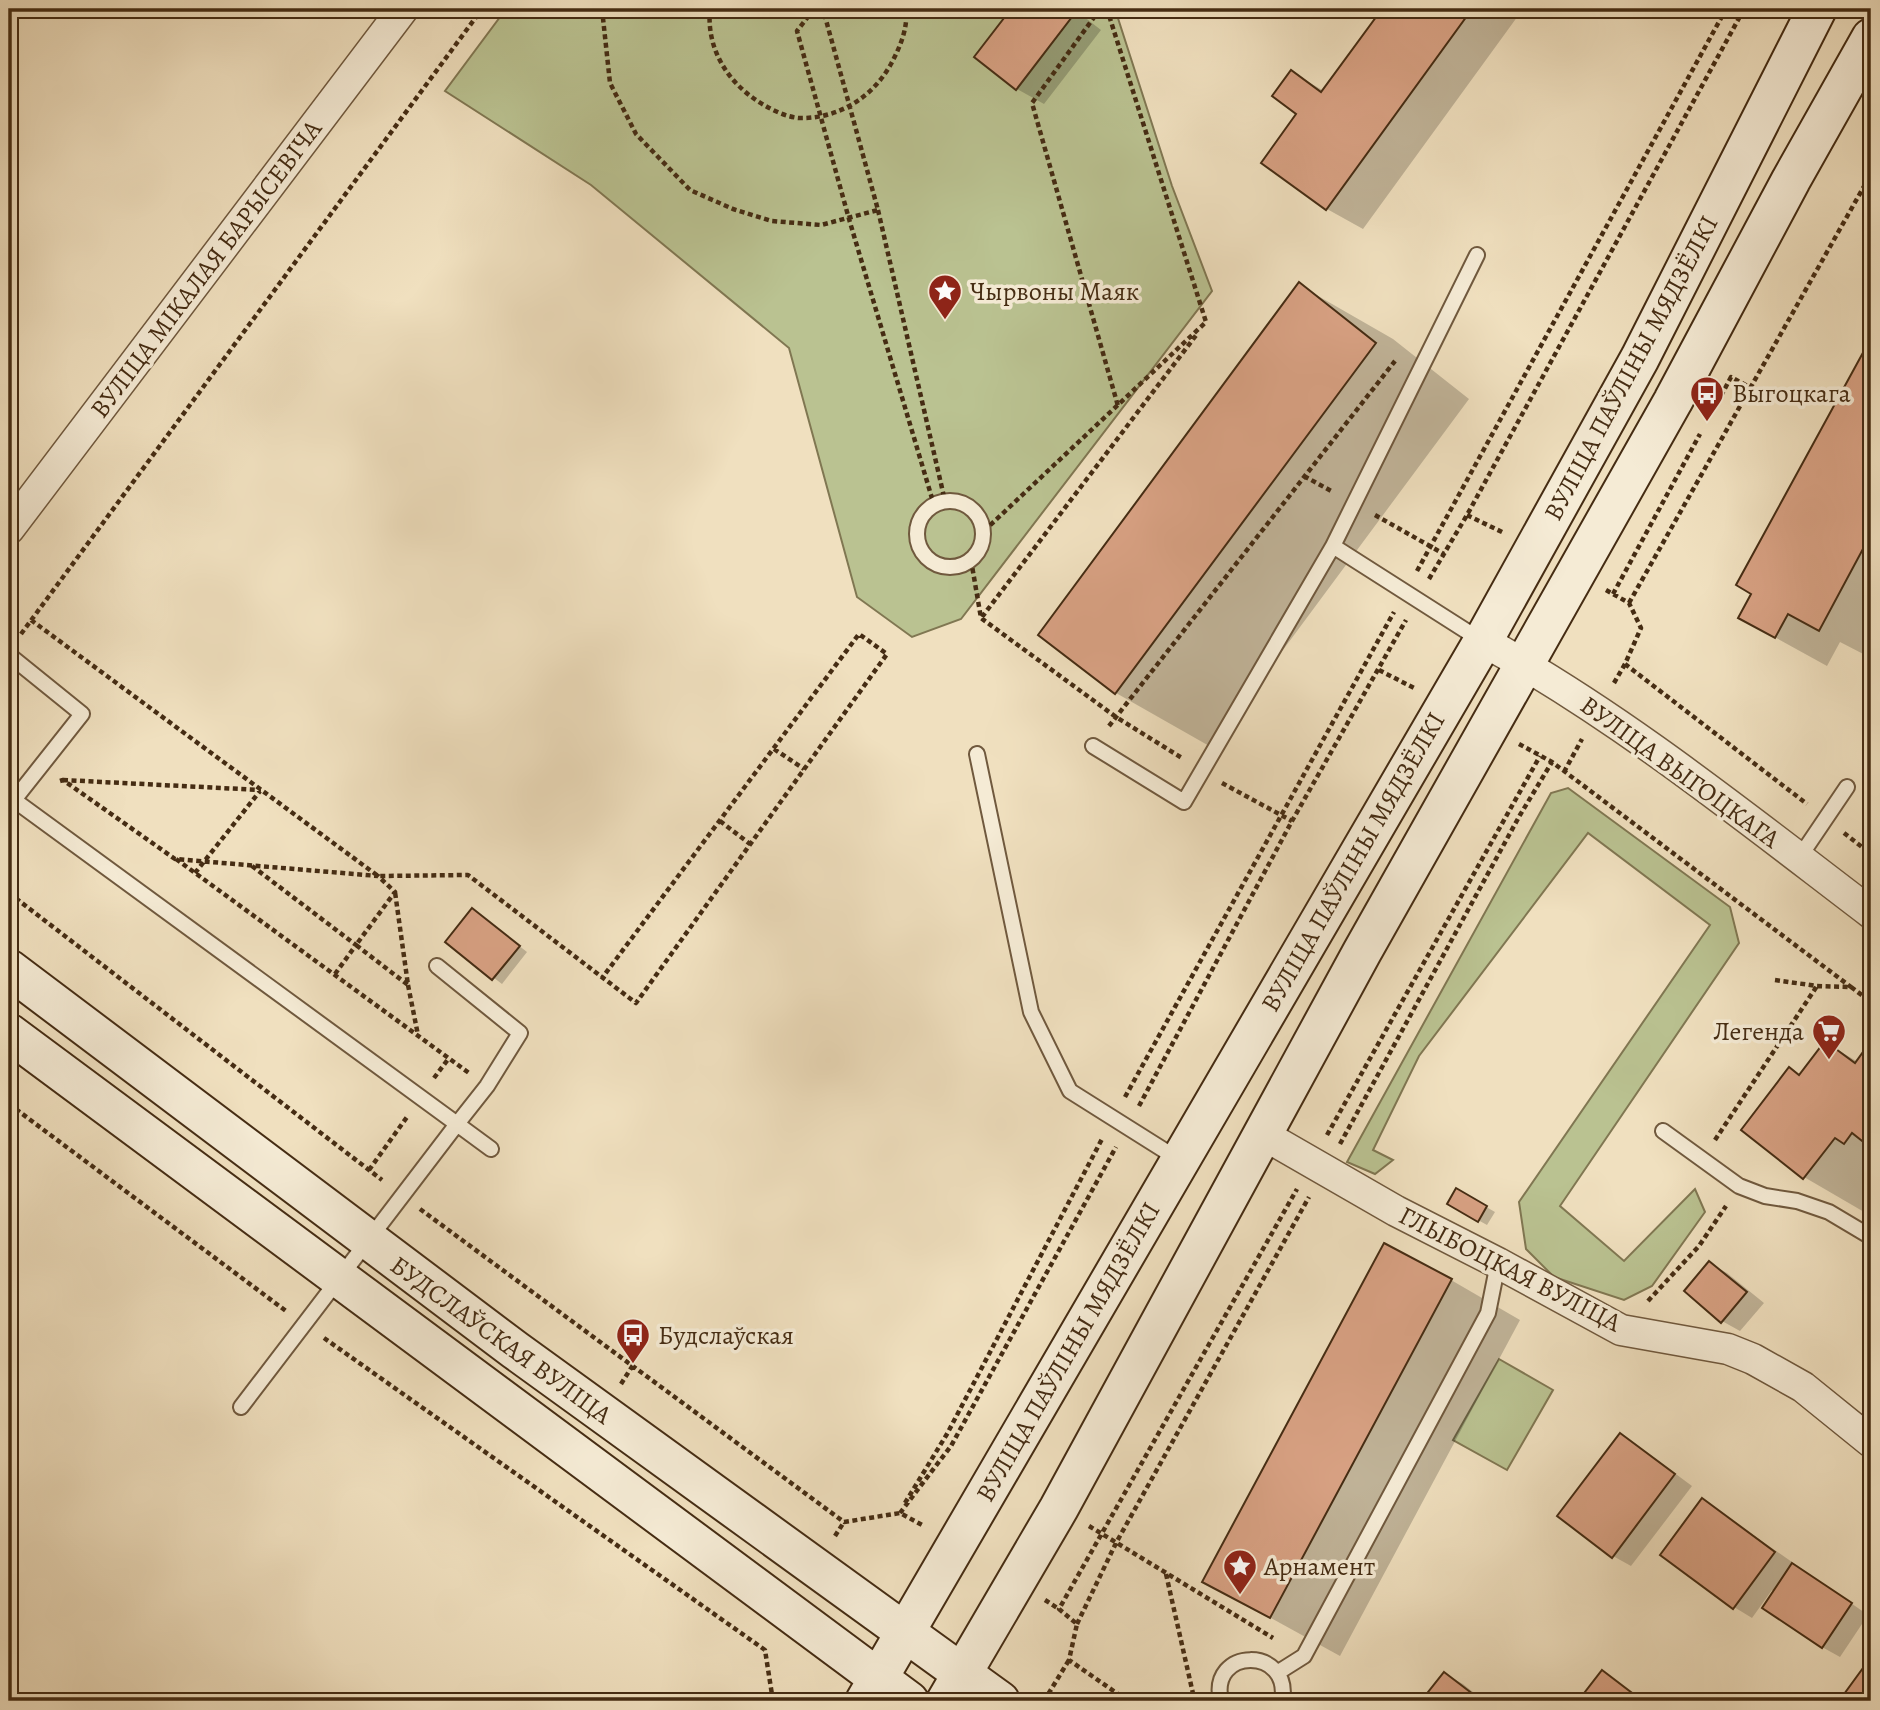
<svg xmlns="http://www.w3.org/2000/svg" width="1880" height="1710" font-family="Alegreya,serif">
<rect width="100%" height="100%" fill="#f0e0bf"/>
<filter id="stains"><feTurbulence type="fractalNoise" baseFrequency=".00286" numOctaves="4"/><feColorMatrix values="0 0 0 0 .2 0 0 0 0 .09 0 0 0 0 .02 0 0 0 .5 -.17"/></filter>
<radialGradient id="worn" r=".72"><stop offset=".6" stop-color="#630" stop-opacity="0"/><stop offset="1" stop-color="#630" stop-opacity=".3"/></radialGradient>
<path fill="#bac291" stroke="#807752" stroke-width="2" d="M506 9H1115L1172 186 1212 291 961 619 912 637 857 597 789 348 591 185 445 91Z
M1568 788 1730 907 1739 943 1560 1206 1624 1261 1695 1189 1705 1212 1652 1286 1624 1300 1554 1277 1526 1249 1519 1202 1710 925 1588 833 1419 1056 1373 1150 1393 1160 1375 1174 1347 1162 1551 793Z
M1499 1359 1553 1390 1507 1470 1453 1440Z"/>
<path fill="#0003" d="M1013 9H1074L1101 30 1044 104 1017 89 976 57Z
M1384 9H1523L1363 229 1327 209 1264 162 1299 114 1291 72 1324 91Z
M1299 285 1393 339 1469 399 1211 747 1116 693 1040 635Z
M1871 341V658L1840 642 1827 666 1740 618 1754 594 1738 585Z
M473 910 527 952 502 984 447 942Z
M1826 1043 1858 1062 1864 1055 1871 1059V1216L1804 1177 1800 1076Z
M1457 1190 1495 1212 1487 1225 1449 1204Z
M1709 1263 1727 1273 1764 1303 1740 1331 1722 1321Z
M1451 1280 1520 1320 1340 1656 1204 1581Z
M1620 1436 1638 1446 1692 1486 1631 1566 1613 1556Z
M1703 1500 1868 1615 1840 1657 1822 1647 1772 1590 1752 1618 1734 1607Z
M1603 1672 1611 1677 1642 1701H1580Z
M1445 1674 1463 1684 1484 1701H1423Z"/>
<path fill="#d8a183" stroke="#452c13" stroke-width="2" d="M1011 9H1069L1075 13 1016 90 974 57Z
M1382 9H1472L1326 210 1261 163 1296 114 1272 96 1291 70 1321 92Z
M1299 282 1376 343 1115 694 1038 635Z
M1871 338V534L1819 631 1788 614 1775 638 1738 618 1751 594 1736 585Z
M472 908 520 946 492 980 445 942Z
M1825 1041 1855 1063 1863 1052 1871 1058V1148L1852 1133 1844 1144 1835 1138 1803 1179 1741 1130 1789 1067 1799 1075Z
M1456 1188 1487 1206 1478 1222 1447 1204Z
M1384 1243 1452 1279 1270 1618 1202 1582Z
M1709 1261 1747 1292 1721 1323 1684 1291Z
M1620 1433 1675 1474 1612 1558 1557 1516Z
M1702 1498 1775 1552 1733 1609 1660 1555Z
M1792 1563 1852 1603 1822 1648 1762 1608Z
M1871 1657V1701H1839Z
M1602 1670 1636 1696 1632 1701H1578Z
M1444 1672 1482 1701H1421Z"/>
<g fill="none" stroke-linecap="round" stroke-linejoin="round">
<g stroke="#70593e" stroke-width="18">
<path id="lane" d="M1477 255 1333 546 1482 641
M917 534a33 33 0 1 1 66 0a33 33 0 1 1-66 0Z
M9 655 82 714 14 800 457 1124 241 1407
M1093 746 1184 802 1333 546
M977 754 1031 1012 1070 1091 1178 1159
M1799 858 1847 787
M437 966 520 1033 487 1086 457 1124 491 1149
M1663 1131 1739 1186 1765 1196 1797 1201 1829 1212 1871 1237
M1277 1673 1304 1656 1488 1313 1498 1263
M1221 1701C1208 1647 1292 1646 1282 1701"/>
</g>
<g stroke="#70593e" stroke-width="33">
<path id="street" d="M9 529 403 9
M1483 641C1621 717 1746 818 1871 913
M1264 1135 1396 1211 1498 1263 1621 1330 1728 1349 1753 1359 1803 1387 1871 1442"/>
</g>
<g stroke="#452c13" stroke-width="42">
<path id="secondary" d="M9 969 515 1350 1000 1701
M9 1033 909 1701
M865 1701 1483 641 1640 358 1817 9
M946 1701 1059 1508 1362 952 1673 401 1791 180 1871 38"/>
</g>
<path stroke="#452c13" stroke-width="4.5" stroke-dasharray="5 3.5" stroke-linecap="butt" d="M602 9 610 83 636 134 690 190 733 209 772 221 821 225 878 210 823 9
M710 9C706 50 729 85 764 105 774 111 787 117 799 118 838 119 872 98 891 64 900 47 908 29 906 9
M814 9 797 31 849 219 934 505
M1100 9 1032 103 1118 406
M878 210 945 501
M1721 396 1731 377 1749 387
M1304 476 1333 492
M1375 515 1444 554
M1467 515 1504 533
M984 531 1206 322 1107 9
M971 560 981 618 1116 717 1182 758
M1417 571 1726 9
M1429 579 1467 515 1744 9
M1606 590 1629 603 1641 628 1625 664 1807 804
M1613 594 1700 434
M1629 603 1871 174
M982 617 1197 334
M31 620 378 876 468 875 636 1003 887 654 859 634 602 978
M21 634 482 9
M1379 670 1416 689
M1614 683 1625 664
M1109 726 1395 361
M1519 744 1552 762 1851 987
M774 749 804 769
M1564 772 1582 739
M63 780 261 790
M60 781 63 780 175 859 378 876 395 892 356 945 408 985 395 892
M1222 783 1292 821
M720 821 750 844
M1844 833 1871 854
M176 859 469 1073
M252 866 356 945 335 974
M195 873 260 791
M9 893 382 1180
M1775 980 1817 986 1851 987 1871 1002
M408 985 418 1035
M434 1078 449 1058
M1125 1097 1394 612
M9 1104 286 1311
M1139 1106 1292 821 1406 620
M1327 1135 1540 756
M1715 1140 1817 986
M1340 1144 1520 815 1552 762
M369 1170 407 1117
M420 1209 844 1522 900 1513 924 1526
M1648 1301 1699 1246 1726 1206
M324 1338 765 1650 773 1701
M621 1384 633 1365
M905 1503 947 1434 1102 1139
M900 1513 951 1446 1116 1147
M1089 1526 1273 1638
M835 1536 844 1522
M1166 1574 1194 1698
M1045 1600 1059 1609
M1077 1624 1116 1543 1309 1197
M1044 1701 1069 1660
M1128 1701 1069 1660 1077 1624 1059 1609 1297 1189"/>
<use href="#lane" stroke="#f5ebd5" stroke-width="14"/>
<use href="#street" stroke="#f5ebd5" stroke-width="30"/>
<use href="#secondary" stroke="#f5ebd5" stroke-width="38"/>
</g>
<defs>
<g id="sight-pin" transform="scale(1.75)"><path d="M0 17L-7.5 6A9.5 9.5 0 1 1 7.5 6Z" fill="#8f2418" stroke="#f5ebd5"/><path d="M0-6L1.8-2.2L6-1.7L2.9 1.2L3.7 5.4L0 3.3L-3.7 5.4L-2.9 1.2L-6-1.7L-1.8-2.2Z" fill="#fff"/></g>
<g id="bus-pin" transform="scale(1.75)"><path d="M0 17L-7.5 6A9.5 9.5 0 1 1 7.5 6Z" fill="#8f2418" stroke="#f5ebd5"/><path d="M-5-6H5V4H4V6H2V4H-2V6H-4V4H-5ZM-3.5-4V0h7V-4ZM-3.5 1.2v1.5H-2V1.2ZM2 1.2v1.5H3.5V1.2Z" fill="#fff"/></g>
<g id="supermarket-pin" transform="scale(1.75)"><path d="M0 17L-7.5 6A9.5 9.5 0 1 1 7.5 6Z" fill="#8f2418" stroke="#f5ebd5"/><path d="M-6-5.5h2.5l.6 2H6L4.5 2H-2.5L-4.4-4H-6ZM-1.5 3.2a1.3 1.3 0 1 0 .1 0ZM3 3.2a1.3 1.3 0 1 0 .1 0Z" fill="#fff"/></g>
</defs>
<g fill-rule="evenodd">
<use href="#sight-pin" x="945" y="291"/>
<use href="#bus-pin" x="1707" y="393"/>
<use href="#supermarket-pin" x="1829" y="1031"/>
<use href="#bus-pin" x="633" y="1335"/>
<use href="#sight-pin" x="1240" y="1566"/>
</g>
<g text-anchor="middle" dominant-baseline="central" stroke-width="7" stroke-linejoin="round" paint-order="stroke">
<g font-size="26" fill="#452c13" stroke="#f5ebd5">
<text transform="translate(206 269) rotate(-53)">ВУЛІЦА МІКАЛАЯ БАРЫСЕВІЧА</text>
<text transform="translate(1631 368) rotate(-62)">ВУЛІЦА ПАЎЛІНЫ МЯДЗЁЛКІ</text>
<text transform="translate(1680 772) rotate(36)">ВУЛІЦА ВЫГОЦКАГА</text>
<text transform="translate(1353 862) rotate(-60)">ВУЛІЦА ПАЎЛІНЫ МЯДЗЁЛКІ</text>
<text transform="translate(1510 1269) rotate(27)">ГЛЫБОЦКАЯ ВУЛІЦА</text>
<text transform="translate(501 1340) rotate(36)">БУДСЛАЎСКАЯ ВУЛІЦА</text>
<text transform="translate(1068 1352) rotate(-60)">ВУЛІЦА ПАЎЛІНЫ МЯДЗЁЛКІ</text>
</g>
<g font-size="26" fill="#452c13" stroke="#f5ebd5" text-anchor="start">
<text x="970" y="291">Чырвоны Маяк</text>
<text x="1732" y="393">Выгоцкага</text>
<text x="1804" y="1031" text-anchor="end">Легенда</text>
<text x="658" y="1335">Будслаўская</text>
<text x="1264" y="1566">Арнамент</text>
</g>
</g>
<rect width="1880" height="1710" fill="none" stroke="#f0e0bf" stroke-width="35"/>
<rect x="10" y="10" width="1859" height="1689" fill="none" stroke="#452c13" stroke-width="3.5"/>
<rect x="18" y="18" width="1845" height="1675" fill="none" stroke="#452c13" stroke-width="2"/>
<rect width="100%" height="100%" filter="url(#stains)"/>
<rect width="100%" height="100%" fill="url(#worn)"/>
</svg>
